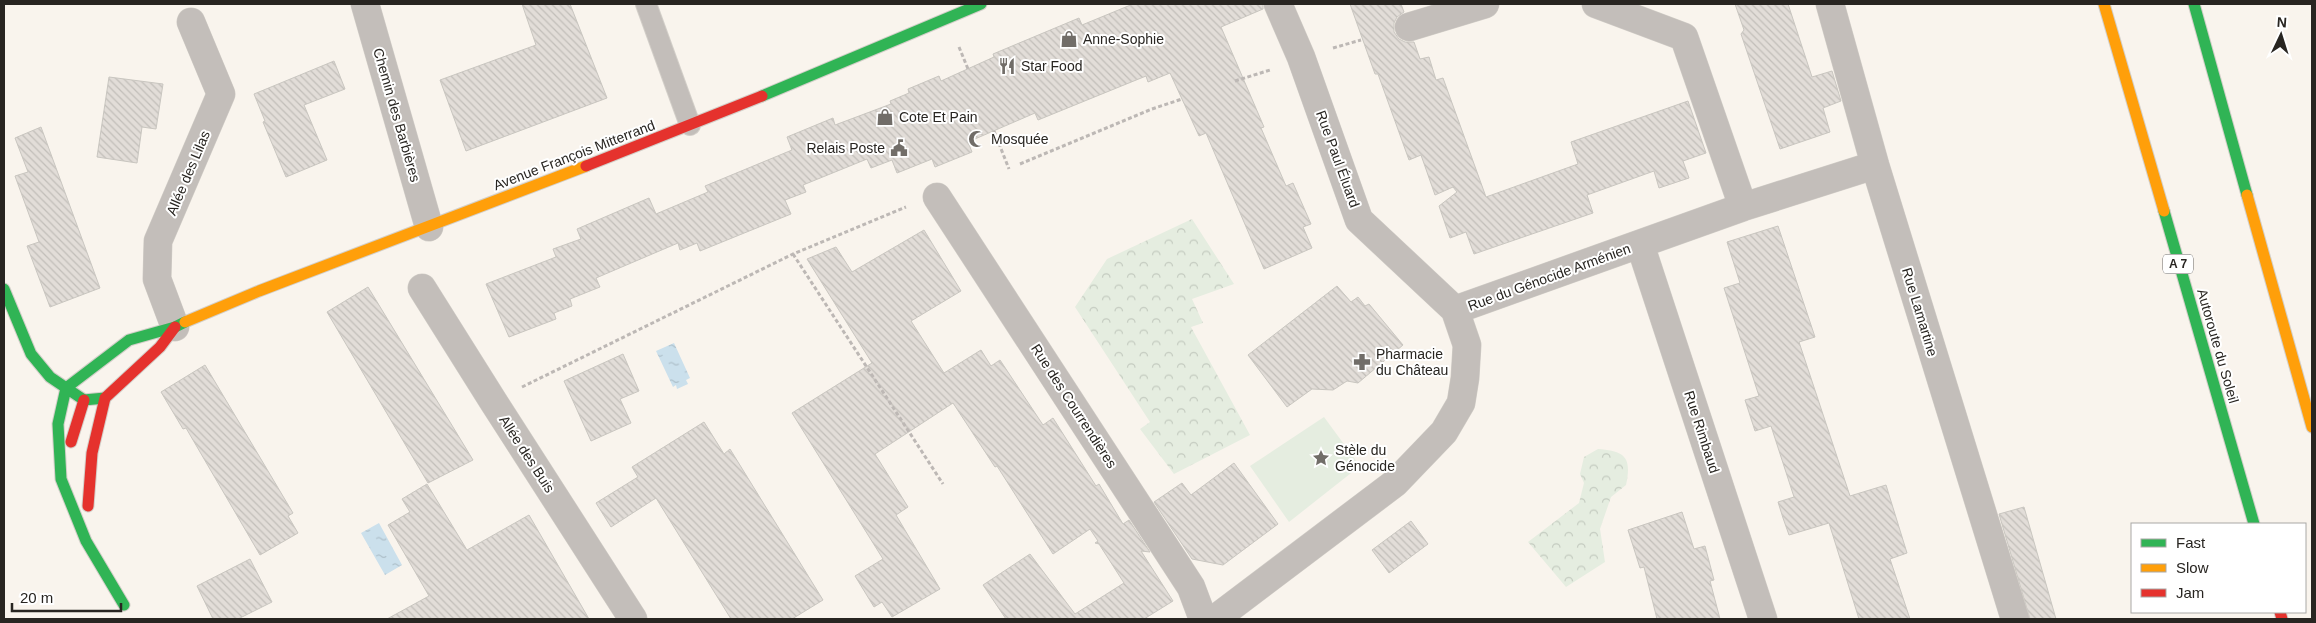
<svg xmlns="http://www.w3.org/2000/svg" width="2316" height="623" font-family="Arial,sans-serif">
<defs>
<pattern id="park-crowns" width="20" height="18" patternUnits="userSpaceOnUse" patternTransform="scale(1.25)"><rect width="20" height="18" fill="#e5ede0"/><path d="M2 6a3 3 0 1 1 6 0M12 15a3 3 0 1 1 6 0" fill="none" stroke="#c4cbc0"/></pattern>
<pattern id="water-ripples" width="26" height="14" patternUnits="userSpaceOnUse" patternTransform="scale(1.25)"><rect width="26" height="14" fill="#cbe0ec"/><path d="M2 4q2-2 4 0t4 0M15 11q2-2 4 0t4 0" fill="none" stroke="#aec0ca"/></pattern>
<pattern id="building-back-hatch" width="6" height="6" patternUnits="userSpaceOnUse" patternTransform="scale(1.25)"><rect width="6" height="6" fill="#e2ddd8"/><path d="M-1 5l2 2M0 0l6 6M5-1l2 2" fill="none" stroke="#c2beb9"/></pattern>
</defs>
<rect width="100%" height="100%" fill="#f9f4ed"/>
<path fill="#e5ede0" d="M1324 417 1360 466 1289 522 1250 466Z"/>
<path fill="url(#park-crowns)" d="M1192 219 1234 284 1192 299 1203 323 1191 327 1250 435 1174 474 1140 429 1150 422 1075 307 1107 259Z
M1598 449C1625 451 1632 457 1626 485L1611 497 1600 529 1605 562 1566 587 1528 542 1579 503 1584 483 1580 474 1584 457Z"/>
<path fill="url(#water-ripples)" d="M674 343 690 378 686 380 688 384 677 389 676 385 673 387 656 351Z
M379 523 402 565 385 575 361 533Z"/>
<path fill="url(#building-back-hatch)" stroke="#c9c6c0" d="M522 4H570L607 98 466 151 440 80 536 45Z
M1133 4H1263V9L1221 27 1264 127 1261 128 1286 186 1293 183 1311 224 1303 227 1312 248 1264 269 1206 133 1199 136 1170 73 1148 82 1146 76 1038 120 1035 113 968 142 972 152 935 167 932 159 897 173 892 160 871 168 867 159 803 185 806 192 785 200 791 214 700 251 697 243 680 250 678 243 596 278 600 287 570 299 572 306 554 313 556 319 509 337 486 284 556 257 553 249 581 239 577 229 649 198 656 214 708 192 705 186 792 150 787 137 833 118 835 125 891 104 890 101 909 93 908 89 939 76 941 81 994 57 993 54 1079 18 1082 25Z
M1350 4H1401L1404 12 1397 17 1394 23V32L1399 39 1405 42H1414L1420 59 1429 57 1436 80 1443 78 1486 197 1578 164 1571 142 1688 101 1706 153 1683 161 1689 178 1659 188 1654 171 1587 195 1593 213 1474 254 1466 232 1450 238 1439 206 1457 192 1453 187 1435 195 1421 155 1409 160 1378 74H1375Z
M1735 4H1788L1812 77 1832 71 1841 101 1823 108 1830 132 1780 149 1741 34 1744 30Z
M334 61 345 89 304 105 327 160 286 177 263 122 265 121 254 94Z
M109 77 163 84 156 129 142 127 137 163 97 157Z
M41 127 100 288 50 307 27 246 39 242 15 176 28 172 15 138Z
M1778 226 1815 337 1799 342 1850 496 1886 485 1907 553 1890 559 1910 619H1859L1829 523 1789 535 1783 518 1778 502 1794 497 1771 426 1755 431 1745 400 1759 396 1724 288 1740 283 1727 242Z
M924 230 961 291 911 321 944 373 981 350 991 366 1000 360 1043 425 1053 418 1096 486 1099 484 1123 524 1129 520 1150 552 1141 551 1173 601 1144 619H1006L983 585 1030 554 1075 614 1124 583 1099 544 1095 543 1098 541 1090 529 1053 554 997 466 995 467 953 403 875 454 908 507 896 515 940 589 892 617 882 602 874 607 855 576 883 559 792 413 872 363 807 259 836 247 852 272Z
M1337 286 1351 302 1358 297 1365 306 1369 304 1403 345 1358 383 1347 381 1333 390 1312 389 1287 407 1248 355Z
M368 287 473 460 428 483 327 312Z
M623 354 639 391 620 399 631 423 591 441 564 381Z
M205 365 293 513 288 516 298 533 260 555 186 428 183 429 161 392Z
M704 422 724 454 730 449 823 600 792 619H731L656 498 611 527 596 503 638 477 632 467Z
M1234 463 1278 524 1223 565 1192 559 1154 502 1182 483 1191 495Z
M427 484 467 550 529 515 589 619H387L429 596 388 525 410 512 402 499Z
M2024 507 2056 619H2030L1999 514Z
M1682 512 1694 549 1705 546 1714 580 1710 581 1720 619H1657L1644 567 1640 568 1628 530Z
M1411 521 1428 544 1389 573 1372 550Z
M250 559 272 602 238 619H213L197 586Z"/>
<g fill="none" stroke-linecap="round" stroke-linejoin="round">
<g stroke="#d3cfc9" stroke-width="22">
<path id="lane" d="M646 4 690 125"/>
</g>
<g stroke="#d3cfc9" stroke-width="29">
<path id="street" d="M365 4 429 227
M1278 4 1301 57 1359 220 1455 310
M1596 4 1684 37 1743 207
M1830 4 1875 165 2015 619
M1409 27 1485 4
M937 197 1191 587 1203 619
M1640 244 1763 619
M422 288 493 401 633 619
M175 327 157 279 158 241 221 94 191 22
M1215 619 1395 483 1444 432 1461 403 1465 378 1467 345 1455 310 1743 207 1875 165"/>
</g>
<g stroke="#d3cfc9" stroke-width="13">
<path id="fast" d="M2194 4 2247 195
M762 96 981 4
M2164 211 2254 524
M4 289 31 354 50 377 84 400 105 398
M124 605 86 541 61 479 58 424 66 388 129 340 175 327 185 322"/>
</g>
<g stroke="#d3cfc9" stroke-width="13">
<path id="slow" d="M2104 4 2164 211
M2247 195 2312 427
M185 322 259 291 586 166"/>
</g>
<g stroke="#d3cfc9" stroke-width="13">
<path id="jam" d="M586 166 762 96
M105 398 160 347 175 327
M71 442 84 400
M88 506 92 453 105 398
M2280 612 2282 619"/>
</g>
<path stroke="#bdb8b5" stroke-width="3" stroke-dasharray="4 2.5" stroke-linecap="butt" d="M959 47 968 69
M1333 48 1361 40
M1235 81 1270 70
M994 131 1009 169
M1020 164 1152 109 1182 99
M793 254 943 484
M522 387 793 254 906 207"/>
<use href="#lane" stroke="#c3beba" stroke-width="20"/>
<use href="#street" stroke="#c3beba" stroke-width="28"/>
<use href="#fast" stroke="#30b455" stroke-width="11"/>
<use href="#slow" stroke="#ff9f0a" stroke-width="11"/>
<use href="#jam" stroke="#e5322d" stroke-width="11"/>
</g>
<defs>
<g id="shop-bare" transform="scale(1.35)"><path d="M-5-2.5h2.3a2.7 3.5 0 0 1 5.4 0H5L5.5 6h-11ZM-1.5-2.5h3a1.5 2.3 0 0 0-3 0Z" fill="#716d68" stroke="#fff" stroke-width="2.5" paint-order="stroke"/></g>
<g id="restaurant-bare" transform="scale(1.35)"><path d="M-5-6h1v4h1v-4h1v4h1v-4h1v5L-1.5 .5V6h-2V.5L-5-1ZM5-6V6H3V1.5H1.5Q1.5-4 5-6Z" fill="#716d68" stroke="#fff" stroke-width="2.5" paint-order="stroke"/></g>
<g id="mosque-bare" transform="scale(1.35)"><path d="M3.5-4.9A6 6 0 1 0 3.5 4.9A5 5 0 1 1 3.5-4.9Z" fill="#716d68" stroke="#fff" stroke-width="2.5" paint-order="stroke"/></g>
<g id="civic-bare" transform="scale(1.35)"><path d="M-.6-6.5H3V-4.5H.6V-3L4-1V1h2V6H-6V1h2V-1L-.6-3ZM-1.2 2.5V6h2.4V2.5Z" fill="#716d68" stroke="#fff" stroke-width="2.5" paint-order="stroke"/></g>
<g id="pharmacy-bare" transform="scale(1.35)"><path d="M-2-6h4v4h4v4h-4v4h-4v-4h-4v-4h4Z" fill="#716d68" stroke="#fff" stroke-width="2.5" paint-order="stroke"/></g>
<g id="sight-bare" transform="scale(1.35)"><path d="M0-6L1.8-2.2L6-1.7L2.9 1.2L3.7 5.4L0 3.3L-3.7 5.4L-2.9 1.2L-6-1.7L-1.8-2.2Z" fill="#716d68" stroke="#fff" stroke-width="2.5" paint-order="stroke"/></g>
</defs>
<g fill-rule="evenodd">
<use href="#shop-bare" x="1069" y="39"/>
<use href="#restaurant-bare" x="1007" y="66"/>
<use href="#shop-bare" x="885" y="117"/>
<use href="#mosque-bare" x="977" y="139"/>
<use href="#civic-bare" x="899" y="148"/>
<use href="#pharmacy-bare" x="1362" y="362"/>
<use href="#sight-bare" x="1321" y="458"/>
</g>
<g text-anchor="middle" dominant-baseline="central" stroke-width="4" stroke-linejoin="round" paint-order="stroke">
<rect fill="#fff" stroke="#686664" stroke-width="1" x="2163" y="254.5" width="30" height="19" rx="4"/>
<g font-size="12" font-weight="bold" fill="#282521">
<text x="2178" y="264">A 7</text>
</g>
<g font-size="14" fill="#282521" stroke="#fff" text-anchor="start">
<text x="1083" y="39">Anne-Sophie</text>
<text x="1021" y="66">Star Food</text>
<text x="899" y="117">Cote Et Pain</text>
<text x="991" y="139">Mosquée</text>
<text x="885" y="148" text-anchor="end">Relais Poste</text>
<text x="1376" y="354">Pharmacie<tspan x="1376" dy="16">du Château</tspan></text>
<text x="1335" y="450">Stèle du<tspan x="1335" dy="16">Génocide</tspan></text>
</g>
<g font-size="14" fill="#282521" stroke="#fff">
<text transform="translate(397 115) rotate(74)">Chemin des Barbières</text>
<text transform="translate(574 155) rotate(-21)">Avenue François Mitterrand</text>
<text transform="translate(1338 159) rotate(70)">Rue Paul Éluard</text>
<text transform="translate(188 173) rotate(-67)">Allée des Lilas</text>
<text transform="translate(1549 277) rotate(-20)">Rue du Génocide Arménien</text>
<text transform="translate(1920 312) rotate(73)">Rue Lamartine</text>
<text transform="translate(2218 346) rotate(74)">Autoroute du Soleil</text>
<text transform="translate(1074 406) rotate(57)">Rue des Courrendières</text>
<text transform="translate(1702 432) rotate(72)">Rue Rimbaud</text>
<text transform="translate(527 454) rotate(57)">Allée des Buis</text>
</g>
</g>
<rect width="2316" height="623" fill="none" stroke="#282521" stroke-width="10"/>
<rect x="2131" y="523" width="175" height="90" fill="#ffffff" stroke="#a9a8a6"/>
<rect x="2141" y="539" width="25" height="8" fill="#30b455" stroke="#a9a8a6"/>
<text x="2176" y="548" font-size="15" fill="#282521">Fast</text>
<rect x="2141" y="564" width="25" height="8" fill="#ff9f0a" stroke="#a9a8a6"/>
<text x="2176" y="573" font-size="15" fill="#282521">Slow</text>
<rect x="2141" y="589" width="25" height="8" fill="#e5322d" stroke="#a9a8a6"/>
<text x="2176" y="598" font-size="15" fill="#282521">Jam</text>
<g transform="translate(2281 35) rotate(4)" stroke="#ffffff" stroke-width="4" paint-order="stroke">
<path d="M0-4L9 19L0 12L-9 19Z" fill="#282521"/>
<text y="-8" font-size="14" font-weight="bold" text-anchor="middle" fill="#282521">N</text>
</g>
<path d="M12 603v8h109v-8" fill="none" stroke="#282521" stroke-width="2.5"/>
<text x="20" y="603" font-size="15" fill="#282521" stroke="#ffffff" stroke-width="4" paint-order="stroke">20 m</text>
</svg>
